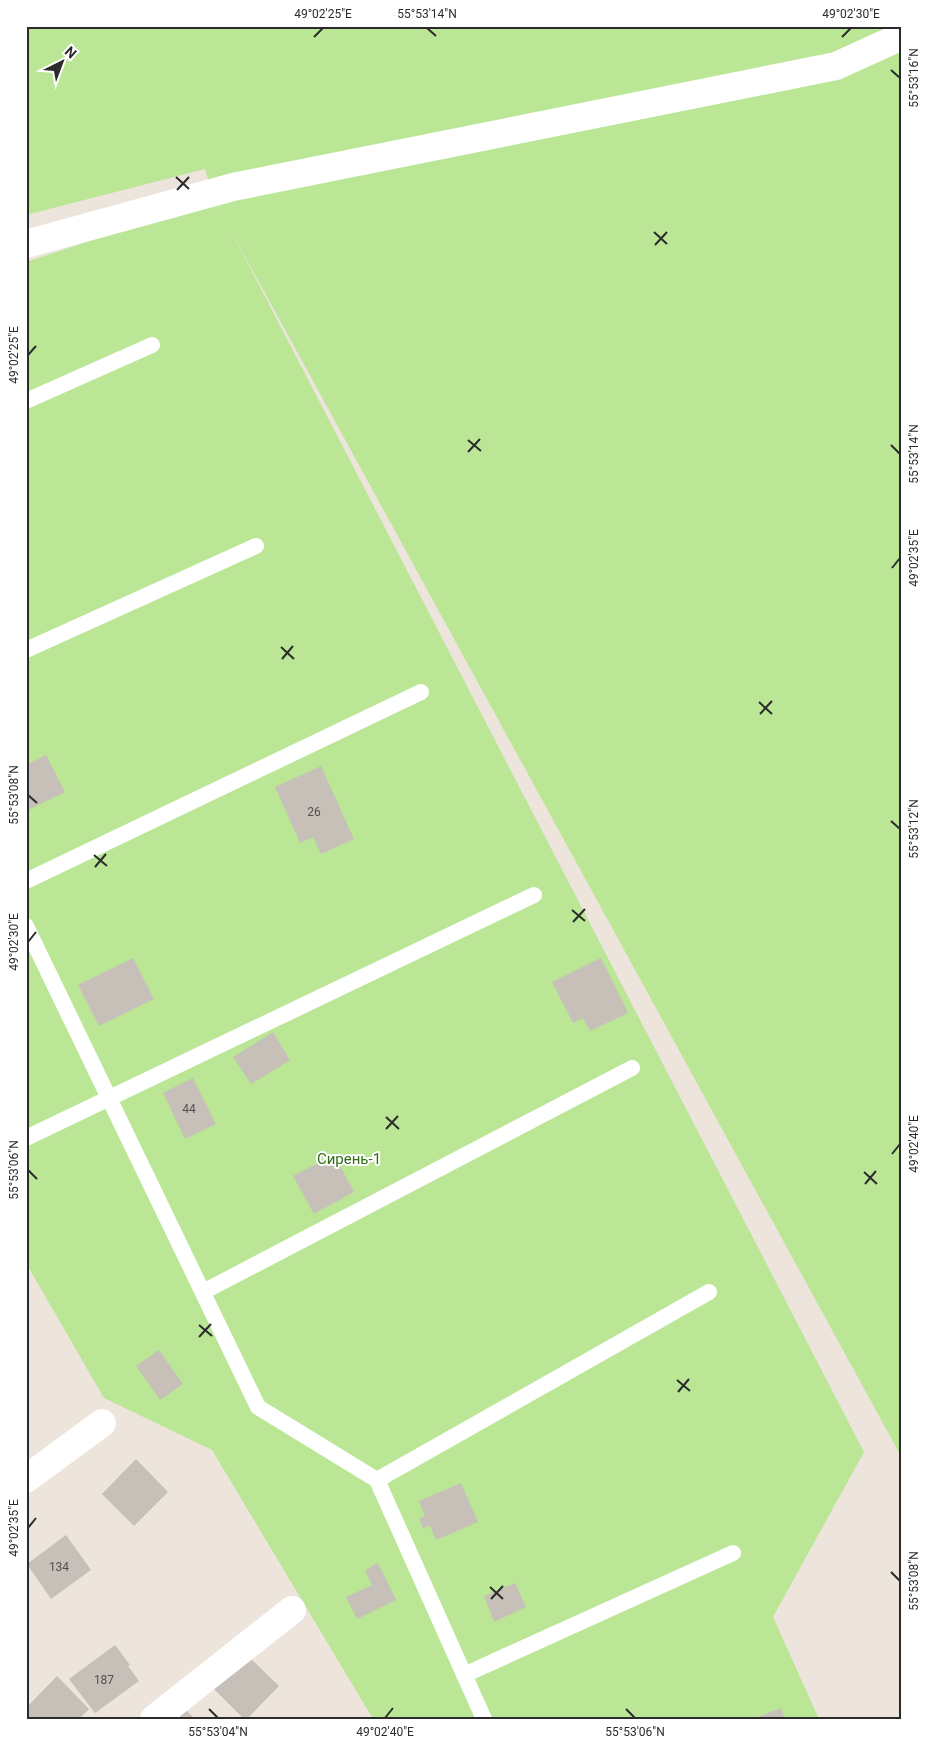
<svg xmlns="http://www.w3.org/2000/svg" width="928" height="1745" font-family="Roboto,sans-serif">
<rect width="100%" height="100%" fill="#ede4dc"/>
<path fill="#bae696" d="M26 26H902V1458L231 231 864 1452 773 1617 819 1719H373L212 1450 104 1398 26 1263V262L214 200 205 169 26 215Z"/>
<path fill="#c6c0b8" d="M46 755 65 792 26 811V765Z
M321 766 354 839 321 854 313 837 300 843 275 787Z
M133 958 154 999 99 1026 78 985Z
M601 958 628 1013 590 1031 583 1018 573 1023 552 982Z
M273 1032 290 1060 251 1084 233 1057Z
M193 1078 216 1124 185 1139 163 1093Z
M334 1155 354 1192 314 1214 293 1176Z
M159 1350 183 1384 160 1400 136 1366Z
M136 1459 168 1492 134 1526 102 1494Z
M461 1483 478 1522 436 1540 430 1526 423 1528 419 1518 425 1516 419 1501Z
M66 1535 91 1570 51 1599 27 1564Z
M378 1563 396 1600 357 1619 346 1597 372 1585 365 1570Z
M515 1583 526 1607 494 1622 484 1596Z
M115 1645 130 1665 128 1666 139 1681 95 1713 69 1679Z
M246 1654 279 1686 247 1719H244L213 1688Z
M57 1676 89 1709 79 1719H31L26 1714V1708Z
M183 1707 195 1719H172Z
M781 1708 785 1719H753Z"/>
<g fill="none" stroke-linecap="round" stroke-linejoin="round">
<path stroke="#fff" stroke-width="16" d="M26 401 152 345
M26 650 256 546
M26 881 421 692
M26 926 258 1407 377 1480 484 1719
M26 1138 534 895
M203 1292 632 1068
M377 1480 709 1292
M464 1675 733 1553"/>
<path stroke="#fff" stroke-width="28" d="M26 244 233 187 836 66 902 36
M26 1479 102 1423
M154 1719 292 1610"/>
</g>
<path fill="none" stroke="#2b2b2b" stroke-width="2" d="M427 28 436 36M314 37 323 28M842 37 851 28M891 70 900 78M176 177 189 189M177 190 189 177M654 232 667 244M655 245 667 232M28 355 36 346M468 440 481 451M891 445 900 454M468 452 480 439M892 568 900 558M281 647 294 659M282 659 293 646M759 702 772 714M760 714 772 701M28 795 37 803M891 821 900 829M94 855 107 866M95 867 106 854M572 910 585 921M573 922 585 909M28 942 36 932M386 1117 399 1129M386 1129 398 1116M892 1154 900 1144M28 1170 37 1179M864 1172 877 1184M865 1184 876 1171M199 1325 212 1336M199 1337 211 1324M677 1380 690 1391M678 1392 689 1379M28 1528 36 1518M891 1572 900 1581M490 1587 503 1599M491 1599 503 1586M209 1709 218 1718M626 1709 635 1718M385 1718 393 1708"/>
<g text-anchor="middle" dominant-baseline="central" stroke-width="4" stroke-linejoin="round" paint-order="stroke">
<g font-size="12" fill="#52504e">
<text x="314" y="812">26</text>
<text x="189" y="1109">44</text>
<text x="59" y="1567">134</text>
<text x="104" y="1680">187</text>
</g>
<g font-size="15" fill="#316c17" stroke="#fff">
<text x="349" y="1159">Сирень-1</text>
</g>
</g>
<rect width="928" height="1745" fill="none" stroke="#ffffff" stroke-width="55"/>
<g transform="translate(62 62) rotate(42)" stroke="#ffffff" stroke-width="4" paint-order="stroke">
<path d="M0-4L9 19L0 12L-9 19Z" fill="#2b2b2b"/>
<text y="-8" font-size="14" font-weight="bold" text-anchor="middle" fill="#2b2b2b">N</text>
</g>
<rect x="28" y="28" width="872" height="1690" fill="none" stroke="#2b2b2b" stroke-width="2"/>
<g font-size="12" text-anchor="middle" fill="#2b2b2b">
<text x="323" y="18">49°02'25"E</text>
<text x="427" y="18">55°53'14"N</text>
<text x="851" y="18">49°02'30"E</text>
<text transform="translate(914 78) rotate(-90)" y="4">55°53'16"N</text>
<text transform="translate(14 355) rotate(-90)" y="4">49°02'25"E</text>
<text transform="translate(914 454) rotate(-90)" y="4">55°53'14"N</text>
<text transform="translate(914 558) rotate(-90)" y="4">49°02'35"E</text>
<text transform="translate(14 795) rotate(-90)" y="4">55°53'08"N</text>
<text transform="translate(914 829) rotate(-90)" y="4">55°53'12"N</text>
<text transform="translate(14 942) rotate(-90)" y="4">49°02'30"E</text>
<text transform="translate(914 1144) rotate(-90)" y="4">49°02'40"E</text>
<text transform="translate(14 1170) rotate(-90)" y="4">55°53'06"N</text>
<text transform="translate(14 1528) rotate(-90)" y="4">49°02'35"E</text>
<text transform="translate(914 1581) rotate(-90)" y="4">55°53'08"N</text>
<text x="218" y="1736">55°53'04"N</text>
<text x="385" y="1736">49°02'40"E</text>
<text x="635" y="1736">55°53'06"N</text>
</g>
</svg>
